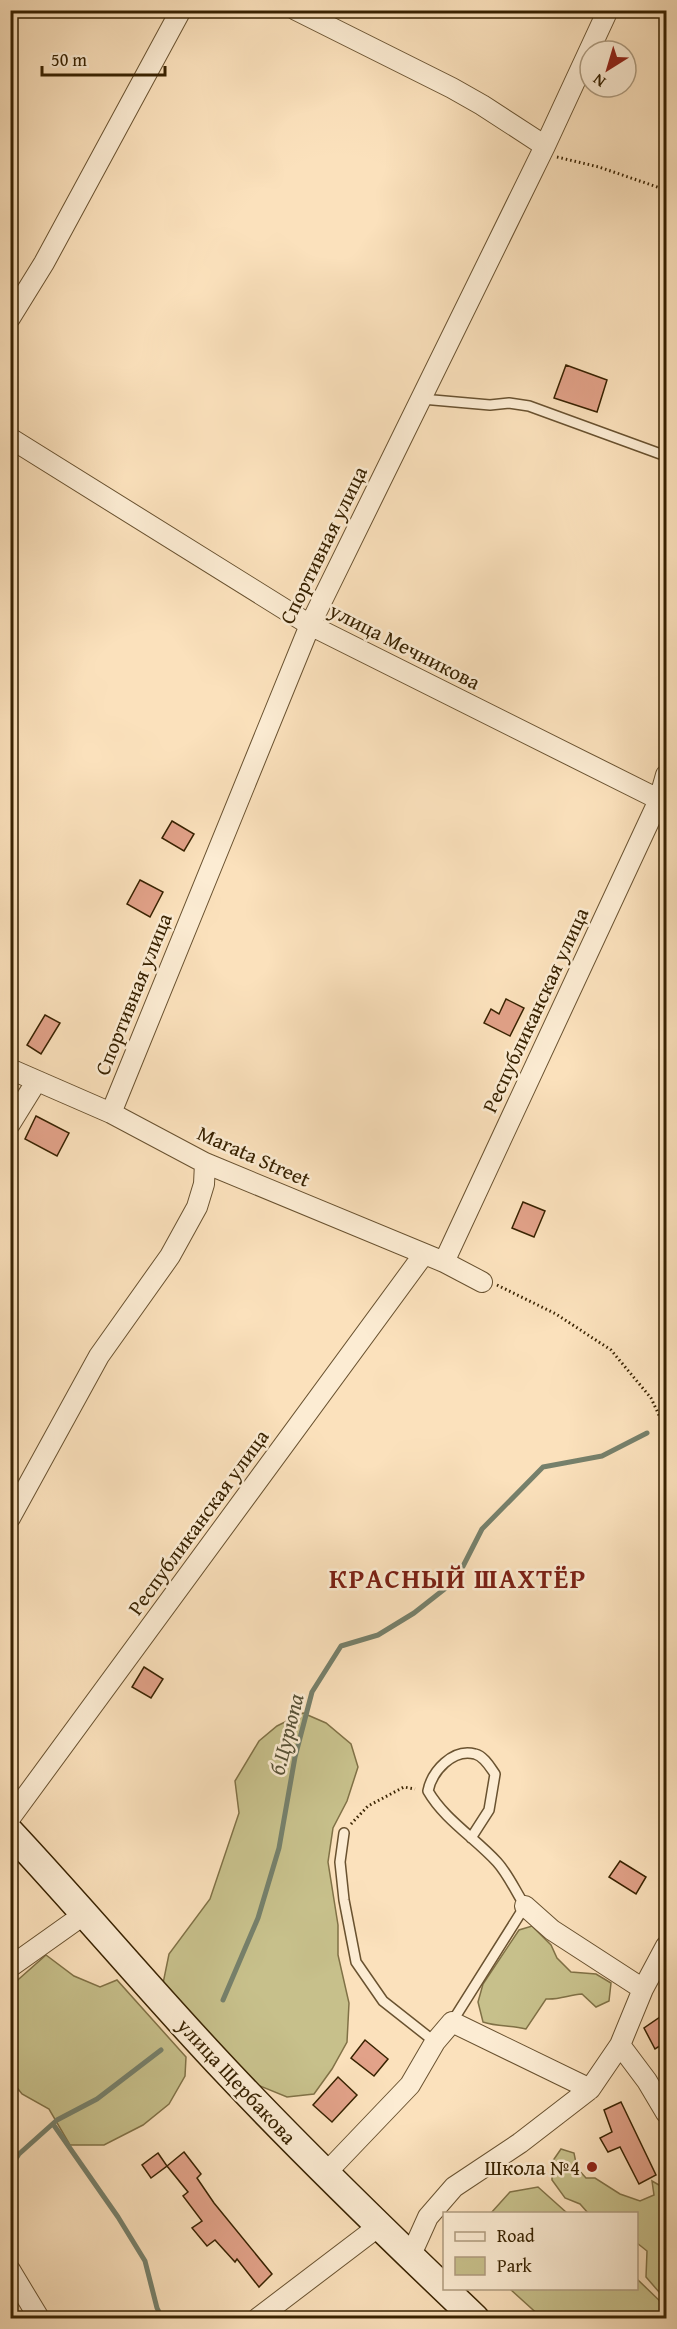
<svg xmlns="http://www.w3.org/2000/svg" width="677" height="2329" font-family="'Gentium Book Plus',serif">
<rect width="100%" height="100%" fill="#fbe1bc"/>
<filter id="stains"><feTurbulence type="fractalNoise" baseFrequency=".00333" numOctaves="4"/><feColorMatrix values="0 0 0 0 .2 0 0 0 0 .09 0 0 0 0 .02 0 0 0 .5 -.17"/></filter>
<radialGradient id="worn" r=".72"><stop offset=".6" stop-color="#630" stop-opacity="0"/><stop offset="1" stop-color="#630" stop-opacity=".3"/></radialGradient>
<path fill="#c7c08b" stroke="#807146" stroke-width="1.5" d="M303 1713 326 1723 351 1744 358 1767 347 1801 333 1828 328 1862 338 1925V1955L349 2003 347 2042 332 2069 314 2094 287 2097 226 2072 160 1998 169 1954 210 1899 239 1813 235 1781 259 1741 277 1726Z
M532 1926 551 1945 557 1958 571 1972 596 1974 611 1983 609 2001 596 2007 582 1994C569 1995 559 2000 546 1999L526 2029C511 2025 498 2027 483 2022L478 2002 483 1984 519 1930Z
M46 1955 74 1976 100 1987 117 1980 186 2057 185 2076 169 2104 143 2125 104 2145H70L49 2109 22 2094 11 2080V1986Z
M561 2149 574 2153 577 2168 586 2178H595L620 2194 640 2201 654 2195 652 2181 666 2189V2285L659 2292 646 2277 647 2251 637 2243 636 2214 588 2213 580 2204 565 2198 552 2180V2162Z
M538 2187 567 2213H491L510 2192Z
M637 2279 663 2304 664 2318H542L510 2289 636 2288Z"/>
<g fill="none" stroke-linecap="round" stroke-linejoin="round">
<path stroke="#76806b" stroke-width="5" d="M223 2000 258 1918 279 1848 295 1757 312 1692 341 1646 378 1635 414 1613 456 1580 482 1529 543 1467 602 1456 647 1433
M53 2124 118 2217 145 2261 157 2308 162 2318
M10 2168 19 2154 57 2120 97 2099 161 2050"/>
</g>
<path fill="#e2a289" stroke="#382201" stroke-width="1.5" d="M566 365 607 380 597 412 554 398Z
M172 821 194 834 184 851 162 838Z
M140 880 163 892 150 917 127 904Z
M506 999 524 1008 510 1036 484 1023 491 1009 499 1014Z
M45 1015 60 1023 41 1054 27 1045Z
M36 1116 69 1133 57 1156 25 1139Z
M523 1202 545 1211 534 1237 512 1228Z
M144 1667 163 1679 151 1698 132 1687Z
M620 1861 646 1877 636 1894 609 1877Z
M666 2013V2042L655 2049 644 2028Z
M365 2040 388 2059 374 2076 351 2058Z
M338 2077 357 2095 332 2122 313 2105Z
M621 2102 656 2175 639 2184 620 2147 608 2152 600 2138 612 2132 604 2110Z
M184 2152 201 2174 197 2178 214 2203 272 2274 259 2287 237 2259 235 2262 215 2240 207 2246 192 2228 202 2221 183 2196 188 2192 167 2166Z
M158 2153 167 2166 151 2178 142 2165Z"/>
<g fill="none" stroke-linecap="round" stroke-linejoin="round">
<g stroke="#695230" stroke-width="12">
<path id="lane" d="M422 399 490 405 509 403 529 406 666 456
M344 1833 340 1862 344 1900 356 1962 383 2001 435 2042
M452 2022 525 1906C516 1892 508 1874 497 1862 475 1838 444 1819 428 1791 432 1771 453 1748 475 1754 484 1756 490 1767 495 1774L489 1810 471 1838"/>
</g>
<g stroke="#695230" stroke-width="22">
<path id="street" d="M296 10 452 88 482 105 545 146
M10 318 44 263 181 10
M10 438 310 625 666 803
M10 1069 111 1113 205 1163 444 1262 482 1282
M111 1113 310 625 545 146 608 10
M10 1124 36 1082
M444 1262 659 800 666 775
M10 1518 99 1356 170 1256 197 1207 204 1184 205 1163
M10 1818 424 1254
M525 1906 552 1930 643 1989
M10 1967 86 1913
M620 2045 647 2081 666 2113
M325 2174 410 2085 435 2042 452 2022 590 2089 620 2045 643 1989 666 1946
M410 2257 428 2217 454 2187 520 2143 590 2089
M10 2270 39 2318
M258 2318 379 2226"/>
</g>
<g stroke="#382201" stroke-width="30">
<path id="secondary" d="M10 1832C84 1911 153 1994 227 2072 307 2157 391 2238 475 2318"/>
</g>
<path stroke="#382201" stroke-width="3" stroke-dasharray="1.5 3" stroke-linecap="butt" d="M557 157 599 167 666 190
M497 1285 556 1314 611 1350 651 1398 666 1430
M351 1824 368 1806 404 1787 415 1789"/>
<use href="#lane" stroke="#fcecd3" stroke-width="9"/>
<use href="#street" stroke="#fcecd3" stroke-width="20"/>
<use href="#secondary" stroke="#fcecd3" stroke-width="27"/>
</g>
<circle fill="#8f2418" stroke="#fcecd3" stroke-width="2" cx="592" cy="2167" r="6"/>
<g text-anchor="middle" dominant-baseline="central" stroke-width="5" stroke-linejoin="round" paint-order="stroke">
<g font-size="21" fill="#382201" stroke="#fcecd3">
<text transform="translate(323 545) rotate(-64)">Спортивная улица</text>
<text transform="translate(405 646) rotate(27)">улица Мечникова</text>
<text transform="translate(133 994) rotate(-68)">Спортивная улица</text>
<text transform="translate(535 1010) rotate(-65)">Республиканская улица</text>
<text transform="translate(254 1156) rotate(24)">Marata Street</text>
<text transform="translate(198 1522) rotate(-54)">Республиканская улица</text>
<text transform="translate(237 2081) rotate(47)">улица Щербакова</text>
</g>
<g font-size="21" fill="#382201" stroke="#fcecd3" text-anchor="end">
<text x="580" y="2167">Школа №4</text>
</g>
<g font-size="22" font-style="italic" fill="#575136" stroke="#fcecd3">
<text transform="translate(286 1734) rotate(-76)">б.Цурюпа</text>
</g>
<g font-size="27" font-weight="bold" letter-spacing="1.5" fill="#7a1f14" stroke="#fcecd3">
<text x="458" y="1578">КРАСНЫЙ ШАХТЁР</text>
</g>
</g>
<rect width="677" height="2329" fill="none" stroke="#fbe1bc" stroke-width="36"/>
<rect x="12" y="12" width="653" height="2305" fill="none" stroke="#382201" stroke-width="3"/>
<rect x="18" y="18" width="641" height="2293" fill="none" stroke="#382201" stroke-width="1.5"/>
<rect x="443" y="2212" width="195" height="78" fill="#fcecd3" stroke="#ae9b7f" stroke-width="1.5"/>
<rect x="455" y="2232" width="30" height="9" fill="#fcecd3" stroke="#ae9b7f" stroke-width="1.5"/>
<text x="497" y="2242" font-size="18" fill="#382201">Road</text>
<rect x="455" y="2257" width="30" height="18" fill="#c7c08b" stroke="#ae9b7f" stroke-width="1.5"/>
<text x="497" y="2272" font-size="18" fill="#382201">Park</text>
<g transform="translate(608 69) rotate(217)"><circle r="28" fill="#fcecd3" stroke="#ae9b7f" stroke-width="1.5"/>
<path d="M0-4.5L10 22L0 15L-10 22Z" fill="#8f2418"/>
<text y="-9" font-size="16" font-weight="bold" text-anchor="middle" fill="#382201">N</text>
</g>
<path d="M42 66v9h123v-9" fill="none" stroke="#382201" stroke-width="3"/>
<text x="51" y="66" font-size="18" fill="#382201" stroke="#fcecd3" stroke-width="4.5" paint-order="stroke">50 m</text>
<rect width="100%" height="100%" filter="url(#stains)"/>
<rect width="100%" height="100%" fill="url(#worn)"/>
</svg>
